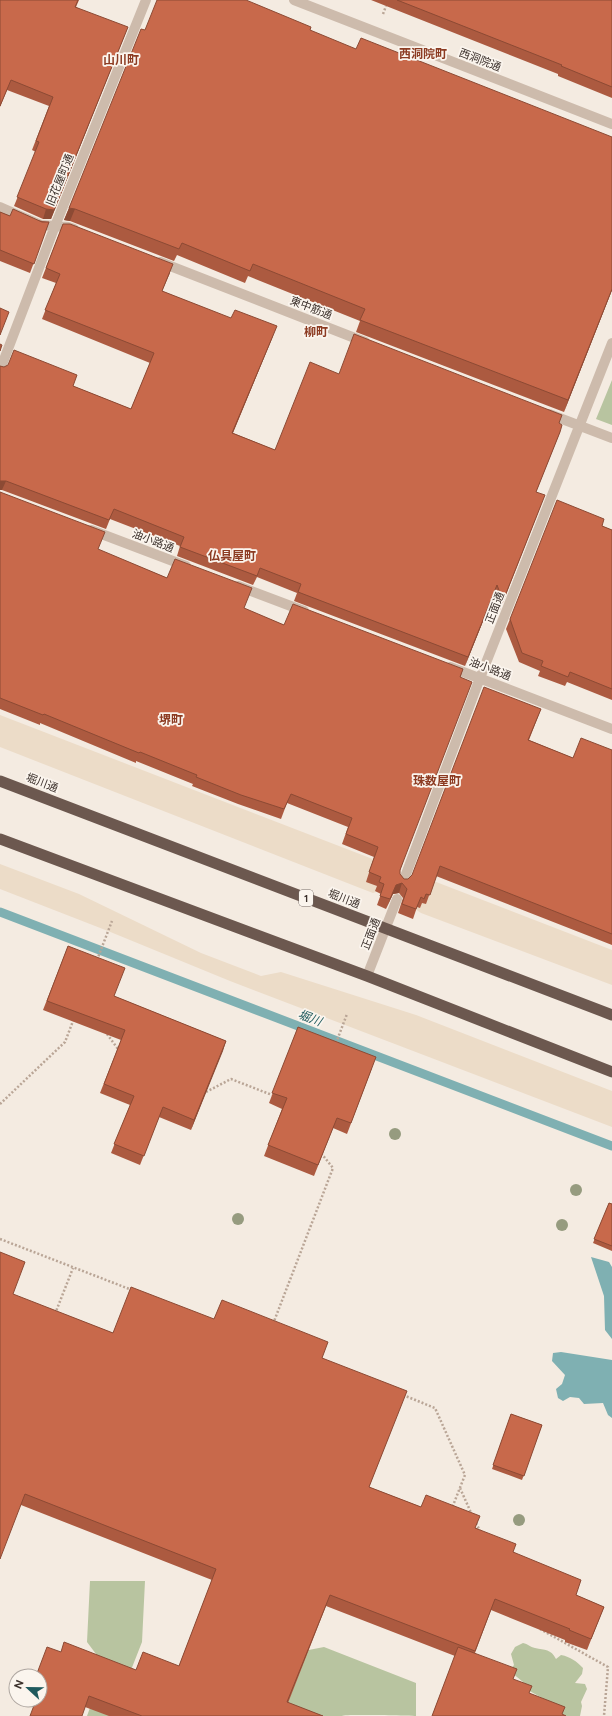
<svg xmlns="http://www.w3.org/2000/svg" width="612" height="1716" font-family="Figtree,'Noto Sans JP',sans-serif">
<rect width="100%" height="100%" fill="#f4ebe1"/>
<path fill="#b8c4a0" d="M612 380V425L596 419Z
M90 1581H145L142 1642 113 1716H87L105 1666 87 1642Z
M523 1643C528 1644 530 1647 535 1648 545 1650 551 1649 556 1659L561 1655C571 1657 576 1661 583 1668L582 1674 575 1683 585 1684 587 1689 581 1702 582 1706 580 1716H552L542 1698 528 1690 523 1682 511 1672V1669L514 1665 511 1654 515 1647Z
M324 1647 416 1683V1716C406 1716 345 1714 342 1716H258L273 1657Z"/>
<path fill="#ecdcc8" d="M0 715 396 868 379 891 373 893 360 888 0 747Z
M0 864 79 894 201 953 261 976 281 972 416 1015 612 1091V1127L230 981 108 931 0 889Z
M418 875 612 950V985L421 913 415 909Z"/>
<path fill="#7fb0b2" d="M591 1257 609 1262 612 1267V1339L605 1330 604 1296Z
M561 1352 612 1360V1418L608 1415 603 1403 584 1404 579 1398 570 1397 563 1401 558 1398 556 1389 562 1384 565 1375 552 1361 553 1353Z"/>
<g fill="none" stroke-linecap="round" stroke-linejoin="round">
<path stroke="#7fb0b2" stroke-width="9" d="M0 912 612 1146"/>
<path stroke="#b9a596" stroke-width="2.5" stroke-dasharray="2 2" stroke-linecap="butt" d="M383 14 386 6
M97 960 112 921
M107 1034 118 1049
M336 1043 347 1014
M206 1092 231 1079 272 1095
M0 1104 65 1042 73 1021
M0 1239 132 1290
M55 1314 73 1268
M273 1324 333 1168 321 1153
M403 1395 435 1408 465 1475 452 1508
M460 1488 472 1515
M476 1523 481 1533
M540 1629 608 1667 604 1716"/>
<path stroke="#cdbbac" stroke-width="10" d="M0 207 41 225 68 227 74 229
M160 262 365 342
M0 370 55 226 146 0
M549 414 612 438
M91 530 186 566
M238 586 304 611
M450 667 612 729
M403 882 480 678 612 343
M367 976 397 899"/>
<path stroke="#cdbbac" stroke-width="10" d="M294 0 612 124"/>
<path stroke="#6c584f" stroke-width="11" d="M0 781 612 1015
M0 839 367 976 612 1072"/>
</g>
<g fill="#969b7f">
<circle cx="395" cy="1134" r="6"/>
<circle cx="576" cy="1190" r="6"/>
<circle cx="238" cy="1219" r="6"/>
<circle cx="562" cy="1225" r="6"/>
<circle cx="519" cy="1520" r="6"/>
</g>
<path fill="#ac5a40" d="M0 0H79L76 7 124 36 51 219H43L14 206 36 152 32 150 49 106 7 90 0 107Z
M371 0H612V98L558 76V74Z
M145 30H310L612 290 564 412 356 332 360 321 248 276 245 283 177 255 174 261 70 221 64 220 69 208Z
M0 212 10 216 49 222 30 273 0 261Z
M63 224 170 273 162 291 273 336 233 433 275 450 339 374 559 424 560 432 536 492 541 505 500 610 494 594 465 666 294 601 297 593 257 577 253 585 177 556 180 546 110 519 106 529 2 490 4 367 73 386 131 409 150 363 42 319 56 283 42 278Z
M0 492 98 550 284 625 463 669 400 871V874L404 879H408L412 875 541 709 529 740 573 758 612 750V945L436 876 426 904 422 903 420 908 417 907 413 919 398 913 403 898 399 893 393 894 386 909 377 905 381 894 375 891 377 886 366 882 374 857 342 844 348 827 287 803 281 819 238 804 192 786 193 784 136 761V763L40 723V725L0 709Z
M602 526 612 530V700L567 682 565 686 538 676 540 671 519 662 506 629 510 619Z
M68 946 114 996 226 1041 191 1130 159 1117 140 1165 111 1153 130 1105 100 1093 121 1040 43 1010Z
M298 1027 372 1068 347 1134 333 1128 314 1176 264 1156 282 1109 269 1103Z
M609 1203 612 1204V1251L593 1243Z
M13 1295 113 1333 214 1319 322 1358 402 1402 369 1487 476 1528 513 1552 576 1595 604 1607 587 1650 565 1642V1640L491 1610 475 1653 432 1716 455 1656 326 1606 288 1703 323 1716H109L85 1707 34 1704 27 1701V1700H40L61 1652 136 1670 179 1666 212 1580 21 1505Z
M511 1414 542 1425 522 1480 492 1469Z"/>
<path fill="#8c4a34" d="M128 27 51 219H43L46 209Z
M69 208 75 209 70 221 64 220Z
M612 289V290L564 412 568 400Z
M277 326 273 336 229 442 232 433Z
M0 481H6L2 490H0Z
M497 585 494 594 465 666 468 657Z
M402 883 399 893 393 894 386 909 396 885Z
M226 1041 223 1051 191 1130 194 1120Z"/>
<path fill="#c8694b" stroke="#8c4a34" d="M0 0H78L75 7 128 27 54 210 46 209 17 197 39 142 36 141 53 97 11 80 0 106Z
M157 0H246L311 27 310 30 356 49 361 38 612 137V289L568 400 360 320 365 309 253 264 250 271 182 243 179 249 75 209 69 208 141 29 145 30Z
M397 0H612V87L561 66 562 65Z
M13 209 42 222H49L34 264 0 250V212L10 216Z
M63 224H70L173 264 162 291 231 318 235 310 277 326 232 433 275 450 310 362 339 374 354 334 562 415 559 423 562 425 560 432 536 492 545 495 503 601 497 585 468 657 298 592 301 584 260 568 257 576 180 547 184 537 114 509 109 520 6 481H0V366L4 367 8 365 14 350 77 375 73 386 131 409 154 353 45 310 60 274 46 268Z
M0 308 9 312 0 335Z
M0 344 2 345 0 351Z
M0 492 105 532 98 549 167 578 175 559 252 588 244 608 284 625 293 604 463 669 460 677 472 682 400 870V874L404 879H408L412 875 484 687 541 709 528 740 573 758 581 738 612 750V934L440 866 430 895 426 894 424 899 421 897 416 909 402 904 407 889 402 883 396 885 390 899 380 896 384 884 379 882 381 877 369 872 378 847 346 834 352 818 291 794 284 809 241 795 196 777 197 775 140 752 139 753 44 714 43 715 0 698Z
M557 500 604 519 602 526 612 530V689L570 672 568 677 541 666 543 661 522 653 510 619Z
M68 946 125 968 114 996 226 1041 194 1120 163 1107 144 1156 114 1144 134 1096 104 1084 125 1030 47 1001Z
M298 1027 376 1057 351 1123 337 1118 318 1165 268 1145 287 1098 272 1093Z
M609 1203 612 1204V1246L594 1239Z
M0 1252 25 1262 13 1294 113 1333 131 1287 214 1319 222 1300 328 1342 322 1358 407 1391 369 1487 421 1507 426 1495 480 1516 475 1528 516 1544 513 1552 581 1580 576 1595 604 1607 591 1639 569 1630 570 1629 495 1599 475 1651 330 1595 287 1702 323 1716H142L89 1696 82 1716H30L36 1700H40V1676H36L47 1647 61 1652 64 1642 136 1670 143 1652 179 1666 216 1569 25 1494 0 1559Z
M511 1414 542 1425 524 1476 493 1465Z
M458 1647 517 1669 513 1679 532 1686 529 1693 565 1707 562 1714 566 1716H432Z"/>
<g text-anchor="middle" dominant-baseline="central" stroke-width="3.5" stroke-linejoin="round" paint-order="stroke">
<rect fill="#fbf5ee" stroke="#756b66" stroke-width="1" x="299" y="890" width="14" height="16" rx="3"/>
<g font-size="10" font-weight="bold" fill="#3b302b">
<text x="306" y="898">1</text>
</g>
<g font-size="11" fill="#3b302b" stroke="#fbf5ee">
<text transform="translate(480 60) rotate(21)">西洞院通</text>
<text transform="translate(60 180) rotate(-68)">旧花屋町通</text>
<text transform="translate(311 308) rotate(21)">東中筋通</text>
<text transform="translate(153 541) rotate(21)">油小路通</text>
<text transform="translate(495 608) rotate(-69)">正面通</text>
<text transform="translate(490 669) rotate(21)">油小路通</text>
<text transform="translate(42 783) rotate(21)">堀川通</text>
<text transform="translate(344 899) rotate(21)">堀川通</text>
<text transform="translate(371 934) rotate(-69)">正面通</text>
</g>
<g font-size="12" font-weight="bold" fill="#8c3b22" stroke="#fbf5ee">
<text x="423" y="54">西洞院町</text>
<text x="121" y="60">山川町</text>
<text x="316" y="332">柳町</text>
<text x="232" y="556">仏具屋町</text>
<text x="171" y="720">堺町</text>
<text x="437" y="781">珠数屋町</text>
</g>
<g font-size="12" font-style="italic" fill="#1f5a5e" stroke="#fbf5ee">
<text transform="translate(310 1018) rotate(21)">堀川</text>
</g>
</g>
<g transform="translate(28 1688) rotate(292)"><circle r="19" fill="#fbf5ee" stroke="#aea6a0"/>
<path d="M0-3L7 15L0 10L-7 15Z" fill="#1f5a5e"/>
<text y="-6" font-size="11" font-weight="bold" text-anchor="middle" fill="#3b302b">N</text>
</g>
</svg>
